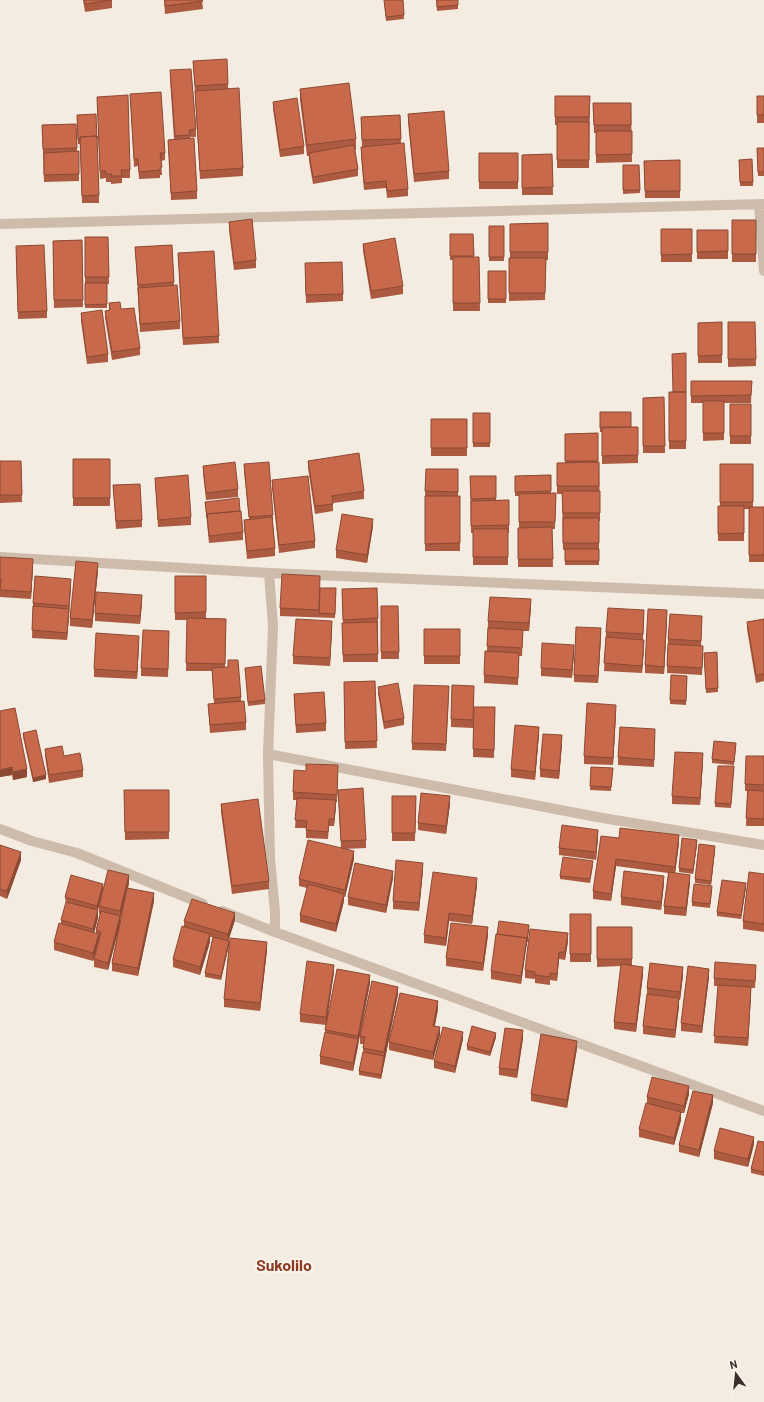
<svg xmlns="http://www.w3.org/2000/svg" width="764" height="1402" font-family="Barlow,sans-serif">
<rect width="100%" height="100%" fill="#f4ebe1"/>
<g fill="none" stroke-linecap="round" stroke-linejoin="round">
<path stroke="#cdbbac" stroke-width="10" d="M759 204 764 271
M0 224 764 204
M0 557 269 573 764 594
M269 573 273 626 268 754 270 859 275 912V932
M268 754 597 817 764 845
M0 829 32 841 77 853 203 904
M222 911 275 932 764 1111"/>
</g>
<path fill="#ac5a40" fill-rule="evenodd" d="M83 0H112V8L85 12Z
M164 0H202L203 9 165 14Z
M384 0H403L404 19 386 21Z
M436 0H458V9L437 11Z
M193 61 228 84V89L243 168V176L200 179Z
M170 70 196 129V137H190V139L197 191V199L171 200 168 140 174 139 170 78Z
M300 89 356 139V150H355L358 169V176L313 184 309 161V156H307L300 100Z
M130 94 165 153V160L161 161 162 175H160V178L139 179 138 166 134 167Z
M555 96H590L589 168H557V125H555Z
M757 96H764V123H757Z
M97 97 130 170V178H122V183L111 184V182H106V178L100 179Z
M273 102 304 146V154L280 157 273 109Z
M593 103H631L632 162 596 163V133H594Z
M408 114 449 171V179L414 182 408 122Z
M77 115 99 195V203H82L80 144H78Z
M400 115 401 143 408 189V196L387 198 386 188 364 190 361 155V147H362L361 117Z
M76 124 77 152 79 151V181L44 182 42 125Z
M757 148H764V176H758Z
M479 153H518V189H479Z
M552 154 553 195H522V155Z
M680 160V198H645L644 161Z
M739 160 753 182V186H740Z
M623 165H639L640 193 623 194Z
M732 220H756V262H732Z
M229 222 256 260V268L234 270 229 230Z
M548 223V260H546L545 300 509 301V258H510V224Z
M489 226H504V261H489Z
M661 229H692V262H661Z
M697 230H728V259H697Z
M450 234H473L474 257H479L480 311H453V260H450Z
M85 237H108L109 284H107V308H85Z
M82 240 83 307 54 308 53 241Z
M363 244 403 286V294L371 299 363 251Z
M172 245 174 286 180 321V329L140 332 138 296 135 247Z
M178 253 219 336V343L183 345Z
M16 254 47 311V318L18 319Z
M305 271 343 294V301L306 303Z
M488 271H506V303H488Z
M109 303 121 309 140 348V355L112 360 105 318V311L109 310Z
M81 313 108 354V362L87 364 81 321Z
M722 322V363H698V323Z
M728 322H755L756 366 728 367Z
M686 353V449H669V392H673Z
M691 381H752L751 403H724V440L703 441V403H691Z
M664 397 665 453H643V398Z
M730 404H751V444H730Z
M600 412 631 427H638V463L602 464V432H600Z
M473 413H490V447H473Z
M431 419H467V456H431Z
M598 433V462H599L600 513V521H599V565H565V550H563L562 494H557V463H565V434Z
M73 459H110V506H73Z
M0 461H21L22 502 0 503Z
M308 461 364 491V499L333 503V511L315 514 308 468Z
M244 464 273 515V523L275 548V556L247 559 244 527V520L249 519 244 471Z
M720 464H753V507H764V562H749V509H744V541H718V506H720Z
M203 466 238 489V497L206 500 203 473Z
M426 469H458V496H460V551H425V496Z
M551 475V493H556L555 529H552L553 567H518V528H519V496H515V476Z
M470 476H496V500H509V533H508V565H473V533H471Z
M155 478 191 517V525L158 527Z
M272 480 315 541V548L279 553 272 488Z
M113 485 142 520V527L116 529Z
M205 502 243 532V540L209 543Z
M373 526 367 563 336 558V550Z
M0 557 33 566 31 599 0 597Z
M98 571 92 628 70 626V618Z
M175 576H206V618L226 619 225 667H228V660L241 697V702L246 722V730L210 733 208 704H214L212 671H186L187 620H175Z
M71 586 67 640 32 638 33 603Z
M320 588H336L335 618 280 616V608Z
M342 589 378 618V662H343L342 623H343Z
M142 602 140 624 95 621V613Z
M381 606H398L399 659H381Z
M531 606 529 631H523L522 656H519L518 685 484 683V675L487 651 488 621Z
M644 617 643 640 644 647 642 673 604 671 606 632Z
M667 618 664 674 645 673V665Z
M764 619V681L756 683 747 629V622Z
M702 623 701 646 703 654 702 675 667 673 668 639Z
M332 628 330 666 293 664V656Z
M424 629H460V664H424Z
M601 636 598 683 574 682V675Z
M169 639 168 677 141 676V668Z
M139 643 137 679 94 677V669Z
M717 652 718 692 706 693 704 653Z
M574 653 572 678 541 676V668Z
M245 668 265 700V704L248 706Z
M671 675 687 676 686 705 670 704Z
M375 681 377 748 345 749 344 682Z
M378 687 404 718V725L384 729 378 694Z
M449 693 446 751 412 750V743Z
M294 694 326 723V731L296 733Z
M474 694 473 728 451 727V719Z
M474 707H495L494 758 473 757Z
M0 711 27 777 13 780 12 775 0 777Z
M616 712 613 765 584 764V756Z
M23 733 46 779 33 782 23 737Z
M539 734 535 780 511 777V769Z
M655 737 654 767 618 765V757Z
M562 743 559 779 540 777V769Z
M736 747 734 765 712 763V759Z
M45 749 64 756 83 770V777L49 783 45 756Z
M764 756V826H746L747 791H745V784Z
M703 761 700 805 672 804V796Z
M734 766 731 808 715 807V803Z
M591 767 613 768 611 791 590 790Z
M338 773 337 802H336L334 826H329L328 839 306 838V828H295L297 800H293V792Z
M169 790V839L125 840 124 791Z
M338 790 366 840V848L344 849 354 859 345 897H344V901L336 932 300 922V915L307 888 299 886V879L341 848Z
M392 796H416L415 841H392Z
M221 804 269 881V889L232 894 221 812Z
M450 804 446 834 418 830V823Z
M598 837 596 860 559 855V848Z
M619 838 679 843 675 873 690 882 686 916 664 914V906L668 873 616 866 611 901 593 899V891Z
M697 844 693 874 679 872V868Z
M0 845 21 860 7 899 0 896Z
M715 850 711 885 695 883V879Z
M593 865 590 883 560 879V876Z
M423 870 419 911 393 909V901Z
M764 874V932L743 929V921Z
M393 878 386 913 348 905V897Z
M129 883 128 888 154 901 138 976 112 971V963L124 902 120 919V924L108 970 94 967V959L98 946 93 961 54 950V942L61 923V920L66 905 65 897 103 889ZM100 903 99 906V914H101L96 930V933H94L98 918V910Z
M664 883 661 910 621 905V897Z
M477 885 472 924 449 921 446 946 424 943V935Z
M746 887 741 919 717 916V912Z
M712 890 710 908 692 906V902Z
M570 914H591V962H570Z
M235 920 228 941 229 945 221 980 205 977V973L213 937H210V942L200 975 173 967V959L184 927V921Z
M529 925 521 984 491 979V971Z
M597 927H632V965L643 974 636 1032 614 1029V1022L621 966 597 967Z
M488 935 483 971 446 966V958Z
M568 941 565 960 559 959 557 981 550 980V985L535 983V979L525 978V970Z
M267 950 260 1011 224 1007V999Z
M334 972 328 1012 370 983 358 1046 353 1071 320 1064V1056L325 1032 326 1025 300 1022V1014Z
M756 972 755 988H751L748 1046 714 1043 718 986H714V978Z
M683 975 680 1000H679V1006L675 1038 643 1034V1026L647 994V988Z
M709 977 702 1033 681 1031V1023Z
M398 994 381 1079 359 1075V1071L363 1052V1044H360V1036Z
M438 1009 435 1026 440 1035 433 1060 389 1050V1042Z
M496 1037 490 1056 467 1050V1046Z
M523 1038 517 1078 499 1075V1068Z
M463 1039 455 1073 434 1068V1061Z
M577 1048 567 1108 531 1101V1094Z
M689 1094 684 1113H681V1120L674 1145 639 1137V1129L647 1103V1097Z
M713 1103 699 1157 679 1152V1145Z
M764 1142V1176L751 1173V1169Z
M754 1144 748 1167 714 1159V1151Z"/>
<path fill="#8c4a34" d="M373 519V526L367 563V555Z
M33 559V566L31 599V592Z
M98 563V571L92 628V620Z
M71 579V586L69 614V606Z
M142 595V602L140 624V616Z
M531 599V606L529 631V623Z
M69 609V617L67 640V633Z
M667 610V618L664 674V667Z
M332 621V628L330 666V658Z
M601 628V636L598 683V676Z
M139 636V643L137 679V672Z
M644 640V647L642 673V666Z
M574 645V653L572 678V670Z
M616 705V712L613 765V758Z
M539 727V734L535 780V772Z
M562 735V743L559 779V771Z
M703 753V761L700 805V798Z
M12 767V775L0 777V770Z
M27 769V777L13 780V772Z
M46 775V779L33 782V778Z
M450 796V804L446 834V826Z
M336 800V807L334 826V819Z
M598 830V837L596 860V852Z
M679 835V843L675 874V867Z
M697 840V844L693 874V870Z
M715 846V850L711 885V881Z
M354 851V859L345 897V890Z
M21 852V860L7 899V891Z
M616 859V866L611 901V894Z
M423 863V870L419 911V903Z
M393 871V878L386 913V905Z
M129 875V883L120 919V911Z
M690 875V882L686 916V908Z
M664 876V883L661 910V902Z
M477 878V885L472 924V916Z
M746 883V887L741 919V915Z
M103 884V891L97 913V906Z
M154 893V901L138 976V968Z
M344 894V901L336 932V924Z
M98 910V918L93 937V929Z
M235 913V920L228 942V934Z
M449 913V921L446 946V938Z
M120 916V924L108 970V963Z
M529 925V929L521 984V976Z
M488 927V935L483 971V963Z
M568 933V941L565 960V952Z
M99 934V942L93 961V953Z
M210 934V942L200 975V967Z
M229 941V945L221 980V976Z
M267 942V950L260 1011V1003Z
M559 952V959L557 981V974Z
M334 965V972L326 1025V1017Z
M643 967V974L636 1032V1024Z
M683 967V975L680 1000V992Z
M709 969V977L702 1033V1026Z
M370 975V983L358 1044V1036Z
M398 987V994L381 1079V1075L384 1056V1052Z
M751 987V995L748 1046V1038Z
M679 998V1006L675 1038V1030Z
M438 1001V1009L433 1033V1026Z
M440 1027V1035L433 1060V1052Z
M523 1030V1038L517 1078V1070Z
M463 1032V1039L455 1073V1066Z
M496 1033V1037L490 1056V1052Z
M358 1039V1046L353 1071V1063Z
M577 1041V1048L567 1108V1100Z
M689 1086V1094L684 1113V1106Z
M713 1095V1103L699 1157V1150Z
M681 1112V1120L674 1145V1138Z
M754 1137V1144L748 1167V1159Z"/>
<path fill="#c8694b" stroke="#8c4a34" d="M84 0H111L85 4Z
M165 0H202L203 1 165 6Z
M384 0H403L404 15 386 17Z
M437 0H458V5L437 7Z
M227 59 228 84 195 86 193 61Z
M191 69 196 129 189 130 190 135 175 136 170 70Z
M349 83 356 139 307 145 300 89Z
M239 88 243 168 200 171 195 91Z
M161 92 165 153H160L162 167H160V170L139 172 138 159H134L130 94Z
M128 95 130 170H121L122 176H111L112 174H106V171H100L97 97Z
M555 96H590L589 117H555Z
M757 96H764V115H757Z
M297 98 304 146 280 150 273 102Z
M593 103H631V125H594Z
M444 111 449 171 414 174 408 114Z
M96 114 97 139V136L80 137V140H78L77 115Z
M400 115 401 139 362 140 361 117Z
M557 122H589V160H557Z
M76 124 77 148 43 149 42 125Z
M596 131H632V154L596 155Z
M97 136 99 195 82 196 80 137Z
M194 138 197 191 171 193 168 140Z
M404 143 408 189 387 191 386 181 364 183 361 147Z
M354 145 358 169 313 177 309 153Z
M757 148H764V172H758Z
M79 151V174L44 175V153Z
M479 153H518V182H479Z
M552 154 553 187 522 188V155Z
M752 159 753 182H740L739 160Z
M680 160V191H645L644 161Z
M623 165H639L640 190H623Z
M252 219 256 260 234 263 229 222Z
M732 220H756V254H732Z
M548 223V252H510V224Z
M489 226H504V257H489Z
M661 229H692V254L661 255Z
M697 230H728V251L697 252Z
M450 234H473L474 256H450Z
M85 237H108L109 277H85Z
M395 238 403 286 371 291 363 244Z
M82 240 83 300H54L53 241Z
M44 245 47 311 18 312 16 246Z
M172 245 174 282 138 285 135 247Z
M214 251 219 336 183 338 178 253Z
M453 257H479L480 303H453Z
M509 258H546L545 293H509Z
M342 262 343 294 306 295 305 263Z
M488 271H506V299H488Z
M85 283H107V304L85 305Z
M177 285 180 321 140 324 138 288Z
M120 302 121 309 134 308 140 348 112 352 105 311 110 310 109 303Z
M102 310 108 354 87 357 81 313Z
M722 322V355L698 356V323Z
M728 322H755L756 359H728Z
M686 353V392H673L672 354Z
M691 381H752L751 395 691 396Z
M669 392H686V441H669Z
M664 397 665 446H643V398Z
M703 401H724V433H703Z
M730 404H751V436H730Z
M600 412H631V427L600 428Z
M473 413H490V443H473Z
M431 419H467V448H431Z
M602 427H638V455L602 456Z
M598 433V461H565V434Z
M359 453 364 491 332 496 333 504 315 506 308 461Z
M73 459H110V498H73Z
M0 461H21L22 495H0Z
M235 462 238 489 206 493 203 466Z
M269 462 273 515 249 517 244 464Z
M599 462V486H557V463Z
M720 464H753V502H720Z
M426 469H458V492L425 491Z
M188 475 191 517 158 520 155 478Z
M551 475V491L515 492V476Z
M308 476 315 541 279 545 272 480Z
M470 476H496V498L471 499Z
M140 484 142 520 116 521 113 485Z
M562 491H600V513H563Z
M556 493 555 522H519V494Z
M425 496H460V543L425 544Z
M239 498 240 511 207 514V518L205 502Z
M509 500V525L471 526V501Z
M718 506H744V533L718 534Z
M749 507H764V555H749Z
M241 511 243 532 209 536 207 514Z
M342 514 373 519 367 555 336 550Z
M272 517 275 548 247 551 244 520Z
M563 518H599V543H563Z
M552 527 553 559H518V528Z
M473 529H508V557H473Z
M565 549H599V561H565Z
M0 557 33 559 31 592 0 590 1 579H0Z
M76 561 98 563 92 620 70 618Z
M282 574 320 576 319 610 280 608Z
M35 576 71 579 69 606 33 603Z
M175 576H206V612L175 613Z
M320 588H336L335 614 319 613Z
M377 588 378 618 343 620 342 589Z
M96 592 142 595 140 616 95 613Z
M490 597 531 599 529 623 488 621Z
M33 606 69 609 67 633 32 630Z
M381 606H398L399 652H381Z
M608 608 644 610 643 634 606 632Z
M648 609 667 610 664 667 645 665Z
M670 614 702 616 701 641 668 639Z
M187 618 226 619 225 664 186 663Z
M296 619 332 621 330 658 293 656Z
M764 619V674L756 675 747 622Z
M377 622 378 654 343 655 342 623Z
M576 627 601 628 598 676 574 675Z
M488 628 523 630 522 648 487 646Z
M424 629H460V656H424Z
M143 630 169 631 168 669 141 668Z
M96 633 139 636 137 672 94 669Z
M606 637 644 640 642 666 604 663Z
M542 643 574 645 572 670 541 668Z
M668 644 703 646 702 668 667 666Z
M485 651 519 653 518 678 484 675Z
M717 652 718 688 706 689 704 653Z
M228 660H238L241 697 214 699 212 668 228 667Z
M261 666 265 700 248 702 245 668Z
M671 675 687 676 686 701 670 700Z
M375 681 377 741 345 742 344 682Z
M398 683 404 718 384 722 378 687Z
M414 685 449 686 446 744 412 743Z
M452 685 474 686 473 720 451 719Z
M324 692 326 723 296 725 294 694Z
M244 701 246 722 210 725 208 704Z
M587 703 616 705 613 758 584 756Z
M474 707H495L494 750 473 749Z
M15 708 27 769 13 772 12 767 0 770V711Z
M515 725 539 727 535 772 511 769Z
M620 727 655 729 654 760 618 757Z
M36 730 46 775 33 778 23 733Z
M543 734 562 735 559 771 540 769Z
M714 741 736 743 734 762 712 759Z
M62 746 64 756 80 753 83 770 49 775 45 749Z
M675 752 703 753 700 798 672 796Z
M746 756H764V785L745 784Z
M306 764 338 765 337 795 293 792 294 770 306 771Z
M718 766H734L731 804 715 803Z
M591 767 613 768 611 787 590 786Z
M363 788 366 840 341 841 338 790Z
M124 790H169V832H125Z
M748 790 764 791V819L746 818Z
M421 793 450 796 446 826 418 823Z
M392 796H416L415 833H392Z
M297 798 336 800 334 819H329L328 832 306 830 307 821 295 820Z
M258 799 269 881 232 886 221 804Z
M562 825 598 830 596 852 559 848Z
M620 828 679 835 675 867 616 859 611 894 593 891 601 836 619 838Z
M682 838 697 840 693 870 679 868Z
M308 840 354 851 345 890 299 879Z
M699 844 715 846 711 881 695 879Z
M0 845 21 852 7 891 0 889Z
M563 857 593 861 590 879 560 876Z
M396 860 423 863 419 903 393 901Z
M355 863 393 871 386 905 348 897Z
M108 870 129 875 120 911 99 906Z
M624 871 664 876 661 902 621 897Z
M433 872 477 878 472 916 449 913 446 938 424 935Z
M669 872 690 875 686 908 664 906Z
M749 872 764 874V924L743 921Z
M71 875 103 884 97 906 65 897Z
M722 880 746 883 741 915 717 912Z
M308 884 344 894 336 924 300 915Z
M694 884 712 886 710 904 692 902Z
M127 888 154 893 138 968 112 963Z
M192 899 235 913 228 934 184 921Z
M66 902 98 910 93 929 61 920Z
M101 911 120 916 108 963 94 959 101 932 96 930Z
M570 914H591V954H570Z
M499 921 529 925 527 942V938L497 934Z
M59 923 99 934 93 953 54 942Z
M451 923 488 927 483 963 446 958Z
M182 926 210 934 200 967 173 959Z
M597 927H632V959H597Z
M530 929 568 933 565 952H559L557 974 550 973V977L535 975V972L525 970Z
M496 934 527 938 521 976 491 971Z
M213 937 229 941 221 976 205 973Z
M230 938 267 942 260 1003 224 999Z
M307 961 334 965 326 1017 300 1014Z
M715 962 756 965 755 981 714 978Z
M650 963 683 967 680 992 647 988Z
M621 964 643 967 636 1024 614 1022Z
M688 966 709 969 702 1026 681 1023Z
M337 969 370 975 358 1036 325 1030Z
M372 981 398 987 384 1052 363 1048 365 1037 360 1036Z
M718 985 751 987 748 1038 714 1036Z
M400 993 438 1001 433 1026 440 1027 433 1052 389 1042Z
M647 994 679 998 675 1030 643 1026Z
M472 1026 496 1033 490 1052 467 1046Z
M443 1027 463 1032 455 1066 434 1061Z
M505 1028 523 1030 517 1070 499 1068Z
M325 1032 358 1039 353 1063 320 1056Z
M541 1034 577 1041 567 1100 531 1094Z
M363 1052 384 1056 381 1075 359 1071Z
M652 1077 689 1086 684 1106 647 1097Z
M693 1091 713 1095 699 1150 679 1145Z
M646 1103 681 1112 674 1138 639 1129Z
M720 1128 754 1137 748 1159 714 1151Z
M758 1141 764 1142V1172L751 1169Z"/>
<g text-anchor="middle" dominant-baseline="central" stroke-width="4" stroke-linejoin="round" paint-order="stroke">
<g font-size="16" font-weight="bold" fill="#8c3b22" stroke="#fbf5ee">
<text x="284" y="1264">Sukolilo</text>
</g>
</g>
<g transform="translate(736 1374) rotate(345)" stroke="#fbf5ee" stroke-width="3" paint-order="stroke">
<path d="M0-3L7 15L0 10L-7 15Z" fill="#3b302b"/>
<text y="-6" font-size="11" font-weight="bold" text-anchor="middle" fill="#3b302b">N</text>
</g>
</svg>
